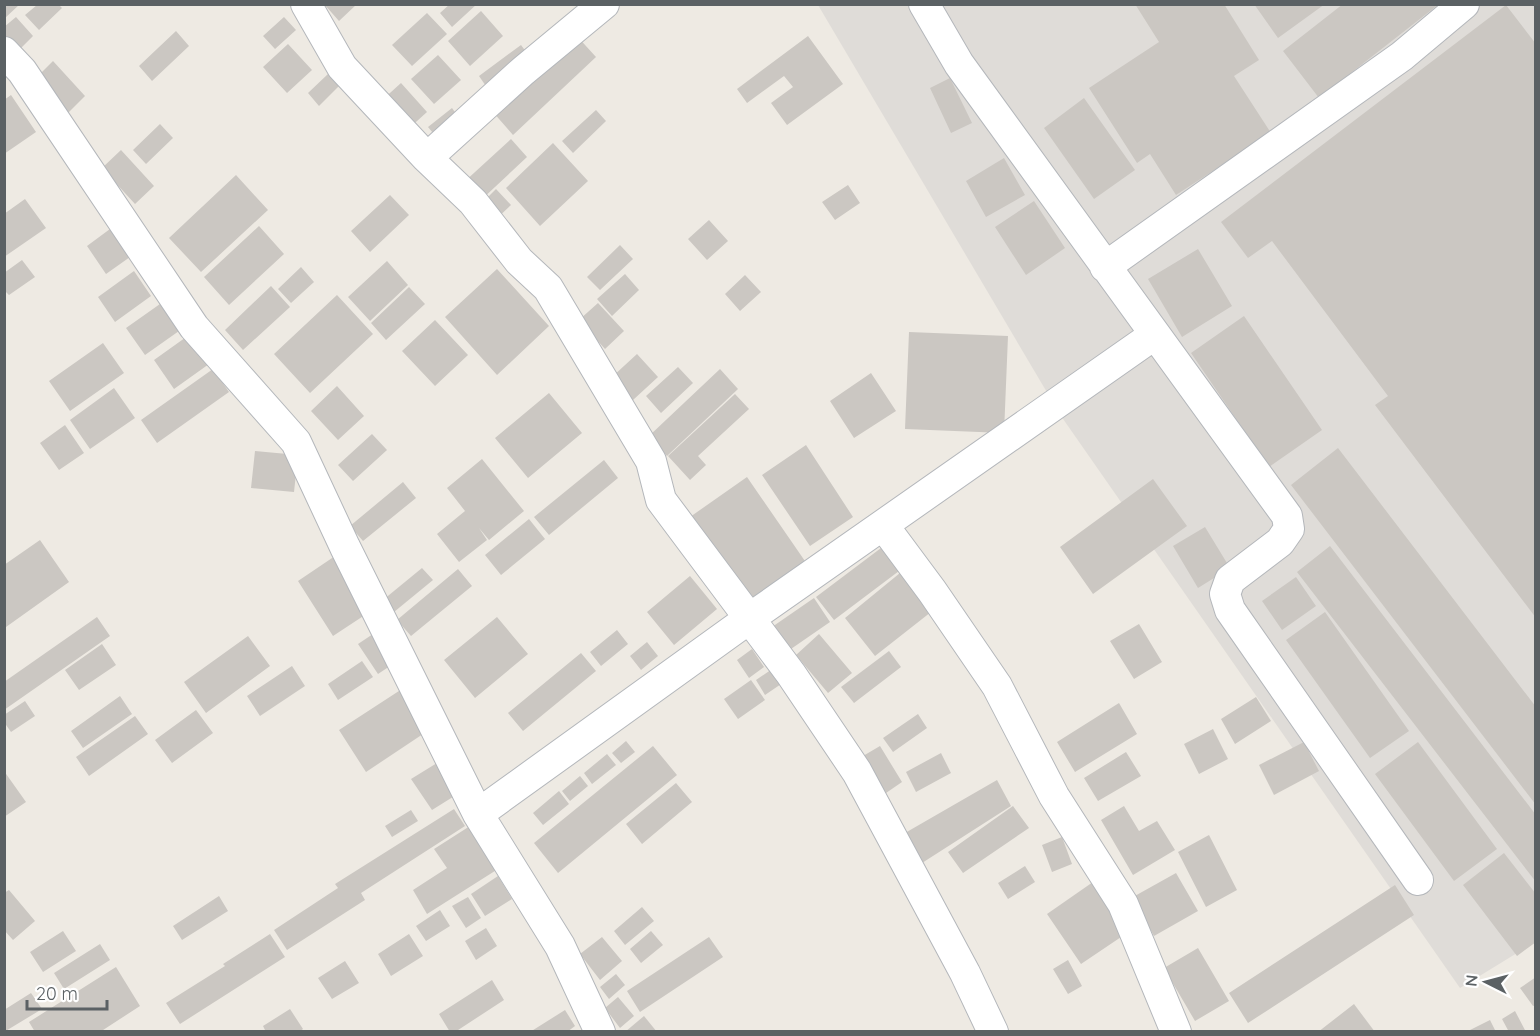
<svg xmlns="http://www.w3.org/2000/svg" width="1540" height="1036" font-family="Quicksand,sans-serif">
<rect width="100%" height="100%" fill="#eeeae3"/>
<path fill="#dfdcd8" d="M818 5H1535V942L1460 988 1061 416Z"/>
<path fill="#cbc7c2" d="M4 4H20L4 19Z
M324 4H357L339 21Z
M450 4H477L452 27 440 13Z
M1135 4H1224L1259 60 1234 76 1271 133 1176 195 1150 154 1137 163 1089 88 1159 42Z
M1254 4H1325L1278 38Z
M1343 4H1439L1319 98 1283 51Z
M37 5H59L62 8 39 30 25 15Z
M1506 5 1536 44V618L1375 405 1388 396 1272 241 1248 258 1221 222Z
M481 11 503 36 470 66 448 41Z
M427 13 447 34 412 66 392 45Z
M16 17 33 36 18 51 4 36V27Z
M284 17 296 30 275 49 263 36Z
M176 31 189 46 152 81 139 66Z
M575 34 596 57 513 135 492 111Z
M808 36 843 84 787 125 771 103 793 87 784 76 747 103 737 89Z
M288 44 312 70 287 93 263 67Z
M521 45 532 60 490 92 479 76Z
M438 55 461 80 434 104 411 79Z
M53 61 85 96 67 114 35 79Z
M328 74 339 86 319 106 308 93Z
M950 78 972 123 951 133 930 88Z
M401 83 427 112 406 131 380 102Z
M11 95 36 132 4 154V100Z
M1084 98 1135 170 1094 199 1044 128Z
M452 108 462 122 438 139 428 127Z
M596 110 606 121 573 153 562 141Z
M160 124 173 138 146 164 133 150Z
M511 139 527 157 480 201 463 183Z
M553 143 588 181 540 226 506 188Z
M121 150 154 186 135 204 102 168Z
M1004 158 1025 195 986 217 966 181Z
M236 175 268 210 201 272 169 238Z
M848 185 860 203 835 220 822 202Z
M496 189 511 205 494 221 480 205Z
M390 195 409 215 370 252 351 231Z
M25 199 46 228 4 257V214Z
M1034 201 1065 248 1026 275 995 227Z
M709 220 728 241 707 260 688 239Z
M259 226 284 254 229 305 204 277Z
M110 229 130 257 106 274 87 246Z
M620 245 633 259 600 290 587 277Z
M1198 249 1232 306 1182 337 1148 279Z
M22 260 35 277 9 295 4 290V273Z
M387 261 408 285 370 321 348 297Z
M301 267 314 282 291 303 278 289Z
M497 269 549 326 497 375 445 317Z
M134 271 151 296 115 322 98 297Z
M625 274 639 290 612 316 597 299Z
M745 275 761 292 740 311 725 294Z
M271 286 290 307 243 350 225 330Z
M409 287 425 304 386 340 371 323Z
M337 295 373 334 310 393 274 354Z
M598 303 624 331 605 349 579 320Z
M160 304 179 331 145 355 126 328Z
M1244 316 1322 430 1269 467 1191 353Z
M435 320 468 355 435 386 402 351Z
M909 332 1008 336 1004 433 905 429Z
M189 335 209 364 174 389 154 360Z
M103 343 124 373 70 411 49 381Z
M637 354 658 377 633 400 612 377Z
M678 367 693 383 661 413 646 396Z
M213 369 229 392 157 443 141 420Z
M720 369 738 389 667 456 649 436Z
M871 373 896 411 854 438 830 401Z
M337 386 364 416 338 440 311 411Z
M114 388 135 418 90 449 70 420Z
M549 393 582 433 528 478 495 438Z
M735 394 749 409 698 456 706 465 690 480 668 456Z
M65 425 84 453 59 470 40 443Z
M372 434 387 450 353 481 338 465Z
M806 445 853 517 810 546 762 475Z
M1338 448 1536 707V805L1291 485Z
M255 451 298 455 294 492 251 488Z
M482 459 524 511 489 540 479 528 487 540 459 562 437 534 465 511 447 488Z
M604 460 618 478 549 535 534 517Z
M747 477 807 564 749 604 690 517Z
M1153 479 1187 526 1093 594 1060 547Z
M403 482 416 498 363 541 350 526Z
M529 519 545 539 501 575 485 555Z
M1205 527 1230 568 1198 588 1173 546Z
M40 540 69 582 6 627 4 565Z
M1330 546 1536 815V882L1297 572Z
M881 548 899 571 834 620 816 597Z
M338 554 374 609 333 636 298 581Z
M422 568 433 580 394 612 383 600Z
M458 569 472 586 411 636 397 620Z
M900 573 931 612 875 656 845 618Z
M690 576 717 609 674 645 647 612Z
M1296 577 1316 606 1282 630 1262 601Z
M814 598 830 622 788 651 772 627Z
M1325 612 1409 731 1370 758 1286 640Z
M97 617 110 636 4 710V682Z
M497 617 528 654 475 698 444 660Z
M1139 624 1162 662 1134 679 1110 641Z
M382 628 402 658 378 674 358 644Z
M617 630 628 644 601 666 590 652Z
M819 634 852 673 828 693 796 655Z
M248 636 270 666 206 713 184 682Z
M647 642 658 656 641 670 630 656Z
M102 644 116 665 79 690 65 670Z
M752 649 764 667 749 678 737 660Z
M889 651 901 667 854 703 841 687Z
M581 653 596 671 523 731 508 713Z
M362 661 373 677 338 700 328 684Z
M778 665 787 680 765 695 756 680Z
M292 666 305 686 260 716 247 696Z
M751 680 765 700 738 719 724 699Z
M402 689 429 730 366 772 339 730Z
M120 696 132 714 83 748 71 731Z
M1256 697 1271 721 1235 744 1221 719Z
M25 701 35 716 11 732 4 722V715Z
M1119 703 1137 734 1075 772 1057 742Z
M196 710 213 733 172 763 155 740Z
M918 714 927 728 893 752 883 738Z
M135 716 148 734 89 776 76 757Z
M1213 729 1228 759 1199 774 1184 744Z
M626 741 635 752 621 763 612 753Z
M1304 742 1319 771 1274 795 1259 765Z
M1418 742 1497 849 1454 881 1375 774Z
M653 746 677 775 558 873 534 843Z
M880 746 902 782 886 793 863 756Z
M1126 752 1141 776 1098 801 1084 778Z
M941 753 951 773 916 792 906 772Z
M607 754 616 765 592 784 584 773Z
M437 763 456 795 432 810 411 779Z
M4 771 26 802 4 817Z
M580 776 588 786 570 801 562 791Z
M997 780 1011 806 922 863 905 833Z
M676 783 692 802 642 844 626 824Z
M559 791 569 804 543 825 533 813Z
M1013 806 1029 828 963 873 948 852Z
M1124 806 1139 831 1157 821 1175 850 1133 875 1101 820Z
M454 809 465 826 361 893 365 900 287 950 274 930 338 888 335 884Z
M411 810 418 821 392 837 385 826Z
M470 826 498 869 427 914 413 890 447 868 434 849Z
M1209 835 1237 890 1206 907 1178 852Z
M1062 837 1072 864 1052 872 1042 845Z
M1504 853 1536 894V942L1517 956 1463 885Z
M1025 866 1035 882 1008 899 998 883Z
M1176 873 1198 911 1154 936 1133 897Z
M498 876 512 899 485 916 471 894Z
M1093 882 1127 933 1081 964 1047 914Z
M1395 885 1414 915 1248 1023 1229 993Z
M9 890 35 921 13 940 4 930V893Z
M219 896 228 911 182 940 173 926Z
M468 897 481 918 466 928 452 906Z
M642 907 654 921 625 945 614 931Z
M440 910 450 926 426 941 416 926Z
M486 928 497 946 476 960 465 941Z
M63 931 76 951 43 972 30 952Z
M651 931 663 945 641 963 630 949Z
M270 934 285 957 180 1024 166 1003 225 966 223 964Z
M409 934 423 956 391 976 378 954Z
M602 937 622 961 600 980 580 954Z
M709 937 723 957 640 1012 627 991Z
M100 944 110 960 64 989 54 973Z
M1198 948 1229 1001 1195 1021 1164 968Z
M1068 960 1082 986 1068 994 1053 969Z
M345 961 359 983 332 999 318 978Z
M116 967 140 1006 100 1032H35L29 1022Z
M616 974 625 985 609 999 600 987Z
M1536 977V1005L1533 1006 1520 988Z
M492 980 504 1000 455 1032H450L439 1014Z
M31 993 42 1009 4 1032V1010Z
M618 997 634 1016 620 1028 605 1008Z
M1354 1004 1375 1032H1318Z
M290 1009 303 1029 299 1032H266L263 1026Z
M565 1010 575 1026 567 1032H530Z
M1515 1011 1526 1032H1509L1502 1019Z
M644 1016 657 1032H625Z
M1490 1020 1496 1032H1466Z"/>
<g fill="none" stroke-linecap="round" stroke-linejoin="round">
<g stroke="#b4b7bb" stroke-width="32">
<path id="minor" d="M306 4 342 67 427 158 473 202 519 261 548 288 651 461 661 500 791 674 857 772 965 973 993 1032
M924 4 959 64 1287 516 1289 529 1280 542 1230 580 1225 594 1230 610 1418 880
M4 52 22 71 194 327 296 442 345 547 478 814 560 946 600 1032
M427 158 523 71 604 4
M1105 267 1402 56 1464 4
M883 525 932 591 997 686 1054 796 1123 904 1176 1032
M478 814 750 618 1154 335"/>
</g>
<use href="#minor" stroke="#fff" stroke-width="30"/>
</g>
<rect width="1540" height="1036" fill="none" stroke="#5b6164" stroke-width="12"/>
<g transform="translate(1486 982) rotate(276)" stroke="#ffffff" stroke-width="4.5" paint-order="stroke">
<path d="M0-4.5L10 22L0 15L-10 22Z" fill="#5b6164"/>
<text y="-9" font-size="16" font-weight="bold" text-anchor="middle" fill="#5b6164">N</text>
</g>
<path d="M27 1000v9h80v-9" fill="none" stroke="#5b6164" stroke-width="3"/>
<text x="36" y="1000" font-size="18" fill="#5b6164" stroke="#ffffff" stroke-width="4.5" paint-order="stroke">20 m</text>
</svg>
